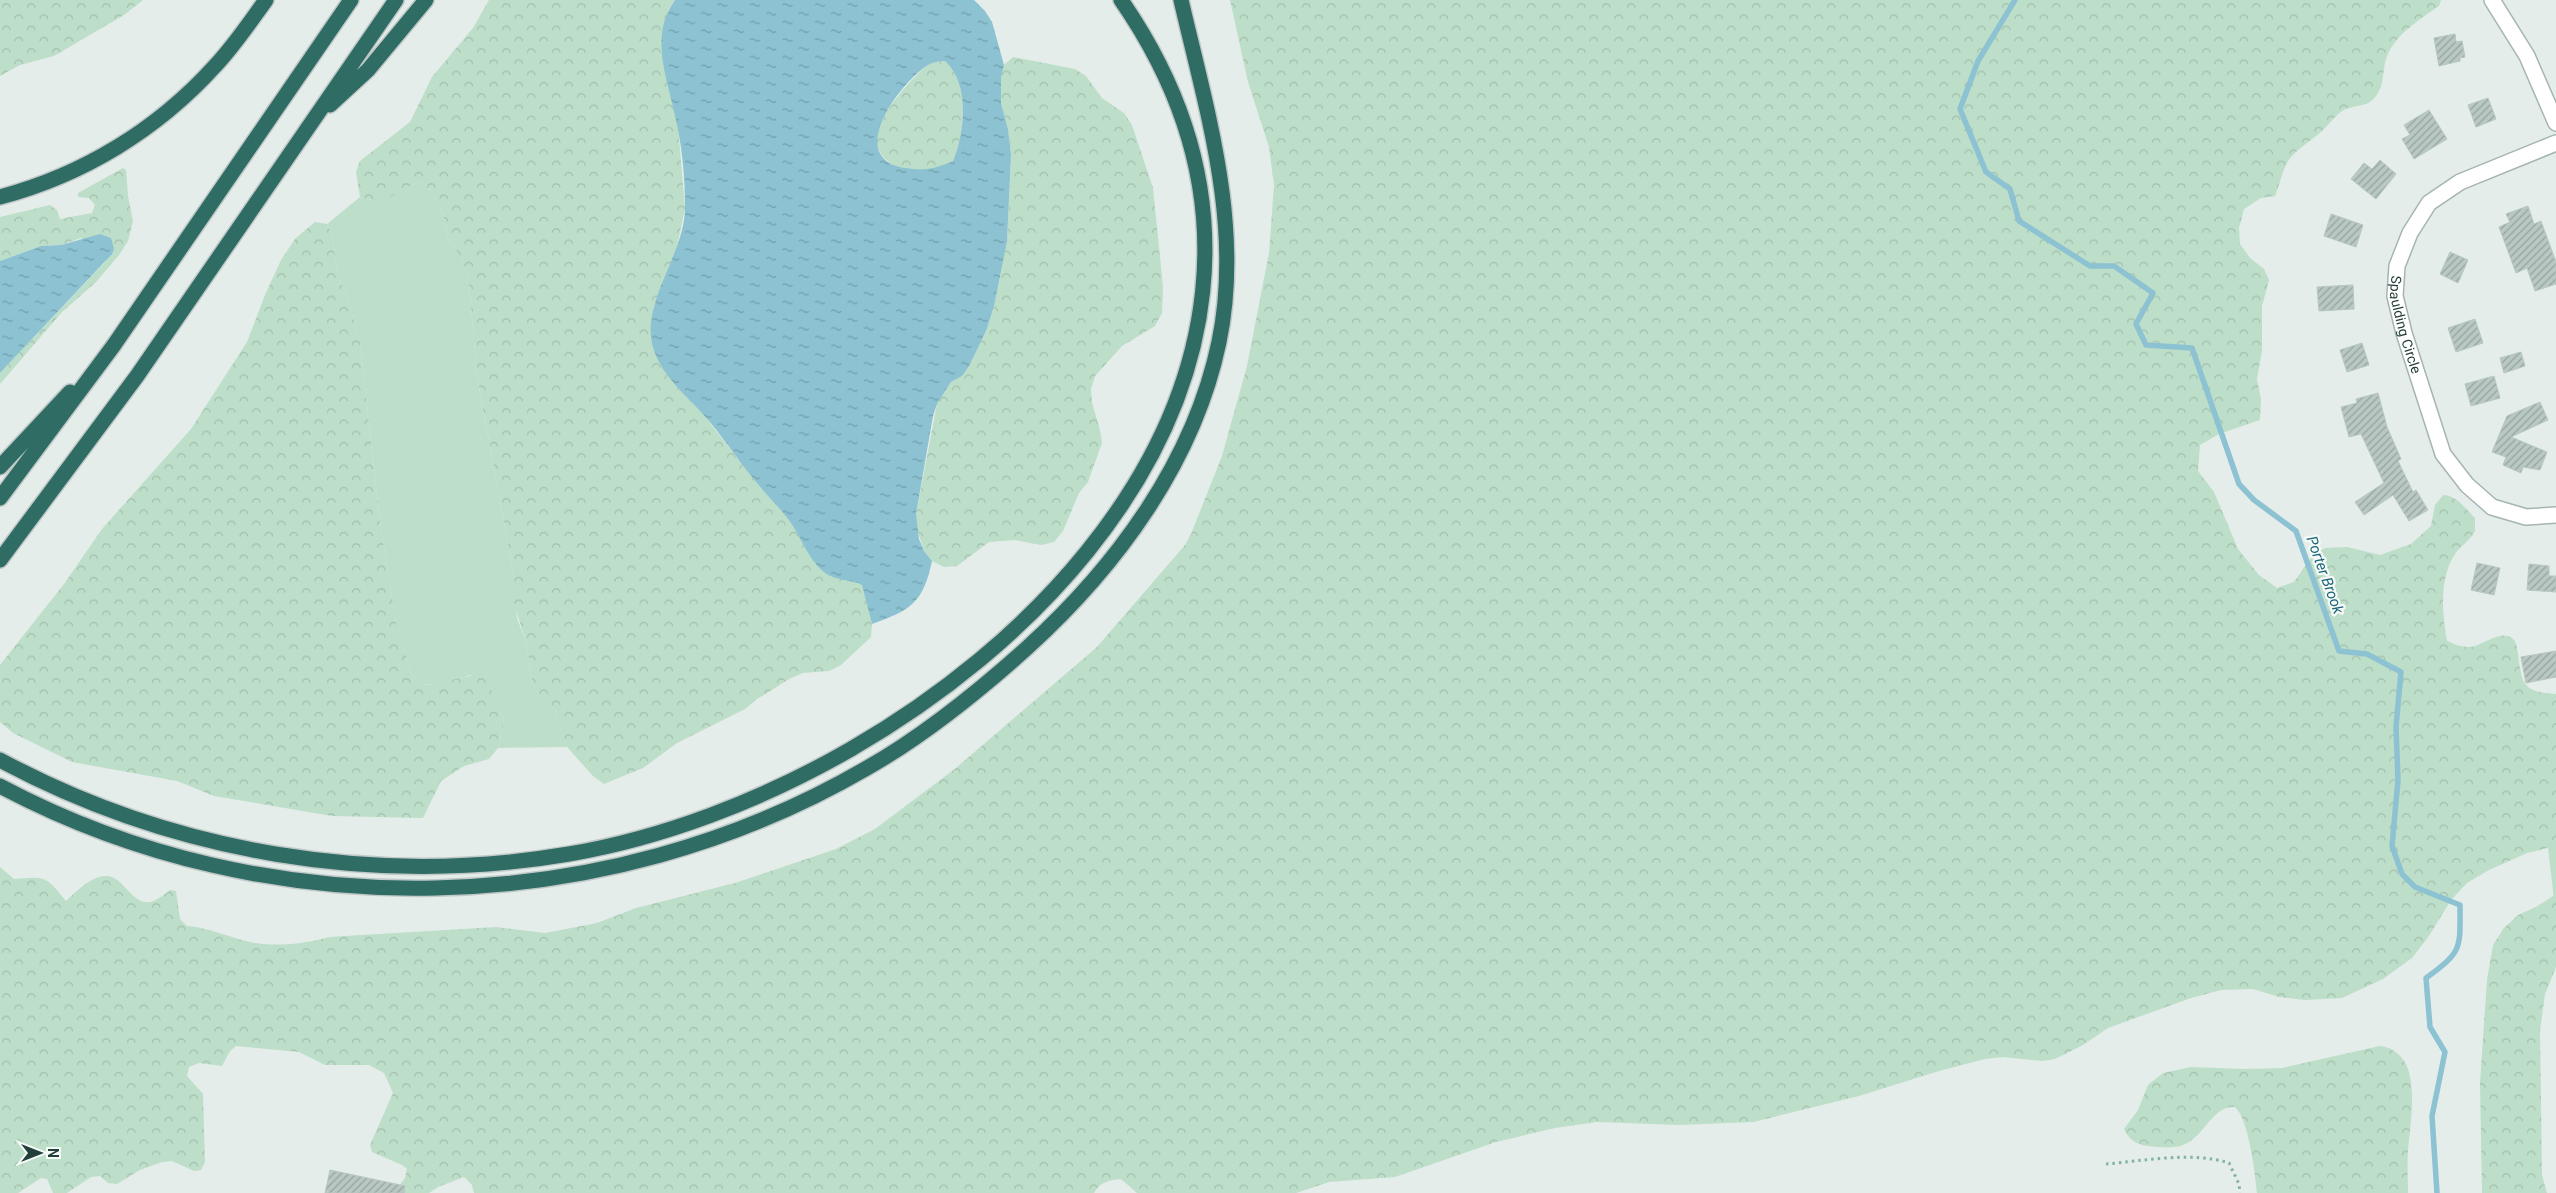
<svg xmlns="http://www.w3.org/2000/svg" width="2556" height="1193" font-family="Roboto,sans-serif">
<defs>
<pattern id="forest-crowns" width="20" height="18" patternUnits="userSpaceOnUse" patternTransform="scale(1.25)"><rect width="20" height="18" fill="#bddec8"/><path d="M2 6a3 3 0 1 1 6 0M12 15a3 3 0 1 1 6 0" fill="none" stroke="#a2c0ad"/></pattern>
<pattern id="water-ripples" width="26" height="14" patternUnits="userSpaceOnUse" patternTransform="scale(1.25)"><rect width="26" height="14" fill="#8cc2d2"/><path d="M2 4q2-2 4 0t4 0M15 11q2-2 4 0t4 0" fill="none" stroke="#729fab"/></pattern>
<pattern id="building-hatch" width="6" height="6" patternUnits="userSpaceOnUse" patternTransform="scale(1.25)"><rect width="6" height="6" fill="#b9c8c3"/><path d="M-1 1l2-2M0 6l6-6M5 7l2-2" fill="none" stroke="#96a49f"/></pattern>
</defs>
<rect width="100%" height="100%" fill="#e4edea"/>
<path fill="#bddec8" d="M420 182 430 190 443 213 448 238 462 260 469 284 477 376 512 566 517 618 526 642 532 680 537 692 555 710 567 747 498 748 504 721 490 685 470 675 446 683 421 685 412 675 396 622 380 522 360 342 348 299 338 275 332 235 327 224 360 197C386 206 396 190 420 182Z
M2556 769V916L2539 771Z"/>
<path fill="url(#forest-crowns)" d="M0 0H143L124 15 54 56 20 65 0 76Z
M489 0H675L668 10 685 208 675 256 653 308 710 423 760 487 788 518 816 564 838 578 863 585 872 624 871 637 841 665 829 671 803 673 791 678 757 699 745 709 677 743 643 768 604 784 593 776 567 747 555 710 537 692 532 680 526 642 514 604 512 566 477 376 469 284 462 260 448 238 443 213 430 190 420 182C396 190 387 207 360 197L356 172 360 161 410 122 432 77 473 28Z
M1230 0H2441L2439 6C2419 20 2397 33 2387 56 2382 69 2385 85 2376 96 2368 108 2354 104 2342 111 2335 116 2329 124 2323 130 2311 142 2292 150 2285 167 2281 176 2279 186 2275 196L2261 198 2244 209 2239 228 2240 244 2250 258 2264 269 2269 280 2262 306V350L2257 379 2261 399 2260 420 2219 434 2200 445 2198 471 2214 492 2238 549 2259 575 2277 588 2294 582 2313 555 2325 548 2347 547 2380 555 2411 544 2431 526 2435 505 2443 495C2456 495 2466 509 2475 518V531C2470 541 2461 545 2455 554 2439 578 2442 614 2447 641 2454 644 2461 647 2469 647 2482 647 2501 628 2513 639 2517 643 2517 649 2518 654 2522 685 2523 692 2556 694V846L2527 853 2489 870 2467 883 2451 900 2429 936 2412 958 2383 979 2342 998 2305 1000 2279 997 2253 989 2221 990 2191 998 2108 1028 2083 1045 2055 1059 2042 1061 2003 1057 1985 1059 1939 1071 1859 1096 1753 1122 1679 1125 1597 1122 1555 1128 1496 1142 1395 1177 1329 1182 1296 1193H1137L1121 1179C1109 1180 1100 1182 1094 1193H474L472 1185 464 1177 438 1187 429 1193H394L405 1178 407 1169 402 1165 372 1152 370 1145 393 1093 384 1073 369 1065H325L299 1052 236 1046 230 1051 222 1066 199 1063 189 1067 187 1076 203 1094 205 1162 201 1170 194 1171 172 1161 162 1162 140 1170 117 1184 108 1183 100 1176 91 1177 67 1193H53L47 1179 41 1178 18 1193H0V867L14 879C46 876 46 876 66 901 77 891 90 877 105 876 124 874 132 909 154 901 160 898 165 894 170 890L176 891 180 919 187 926C214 928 238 942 263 944 286 946 308 943 329 937L496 927 545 933 597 923 636 908 735 883 836 849 875 829 956 768 1097 647 1185 545 1191 534 1222 456 1247 366 1269 253 1274 185 1269 147 1248 82Z
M1013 57 1075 69 1086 76 1102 98 1124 113 1132 125 1153 188 1163 287 1162 313 1155 326 1122 346 1095 376 1091 389 1092 403 1100 430 1102 443 1088 482 1079 493 1063 531 1054 542 1041 545 1015 540 989 542 957 566 944 567 932 561 924 551 916 526V514L937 404 951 382 962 376 987 330 994 306 1007 242 1011 154 1008 129 1001 103V78L1004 65Z
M945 61C970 84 965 132 953 161 946 164 936 170 928 171 903 173 874 163 877 134 879 115 914 74 930 64 935 62 940 61 945 61Z
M123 168 126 170 128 196 133 221 128 241 119 255 96 282 62 312 0 384V373L106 261 81 238 61 245 41 246 0 261V217L50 205 57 210 60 219 92 213 95 205 89 198 78 197V193Z
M315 222 327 224 332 235 338 275 348 299 360 342 380 522 396 622 412 675 421 685C443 685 461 675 482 675L490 685 504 721 498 748 489 759 464 766 441 781 423 818 332 816 214 796 177 781 72 762 13 733 0 722V665L64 584 102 529 191 429 247 342 265 295 281 260 295 239Z
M2556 894V967L2545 994 2540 1031 2542 1175 2547 1193H2482L2480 1083 2487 980 2493 945 2504 928 2518 915 2536 907Z
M2380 1046C2393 1047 2404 1057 2408 1069 2416 1094 2410 1125 2408 1150 2407 1164 2408 1179 2408 1193H2257C2255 1173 2249 1120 2235 1107 2211 1106 2205 1137 2183 1145 2172 1149 2159 1147 2148 1146 2137 1145 2128 1139 2124 1129L2138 1110 2148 1085 2163 1073 2191 1067 2244 1069 2282 1068Z"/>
<path fill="url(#water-ripples)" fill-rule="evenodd" d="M675 0H974L985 11 992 22 1004 65 1001 78V103L1008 129 1011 154 1007 242 994 306 987 329 969 366 962 376 951 382 937 404 933 416 916 514 919 539 924 551 932 561C923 603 911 610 872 624L862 585C851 580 833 580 824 572 807 558 801 536 788 519 780 508 769 498 761 488 743 467 727 443 710 422 691 399 661 377 653 347 640 302 686 253 685 206 685 176 682 145 675 116 667 77 649 36 675 0ZM945 61C970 84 965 132 953 161 934 169 926 171 905 168 843 158 901 80 930 64 935 62 940 61 945 61Z
M100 234 111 238 114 249 112 254 0 373V261L41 246 61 245Z"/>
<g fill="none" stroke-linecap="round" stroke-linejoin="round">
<path stroke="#8cc2d2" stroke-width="5.5" d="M2015 0 1978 61 1960 109 1986 172 2010 189 2019 221 2090 266H2114L2153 293 2136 324 2146 345 2192 348 2239 484 2254 500 2296 531 2339 651 2367 654 2401 672 2396 727 2398 780 2392 846 2402 874 2415 887 2460 905C2460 949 2463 951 2426 978L2430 1027 2445 1052 2432 1116 2437 1193"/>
</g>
<path fill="url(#building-hatch)" stroke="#b6c7c1" d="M2455 34 2456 42 2462 41 2465 57 2460 58V61L2439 66 2434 38Z
M2488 98 2496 119 2476 127 2468 105Z
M2429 110 2447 139 2414 159 2402 139 2410 135 2404 125Z
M2380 160 2396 174 2376 199 2351 179 2364 163 2372 169Z
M2528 206 2534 224 2541 221 2556 262V284L2535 291 2527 268 2516 273 2499 227 2510 222 2506 214Z
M2331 214 2363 225 2356 247 2324 236Z
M2450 252 2468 260 2458 283 2440 274Z
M2353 285 2354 309 2319 311 2317 287Z
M2475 319 2483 343 2456 352 2448 328Z
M2362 343 2369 365 2347 372 2340 350Z
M2521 352 2525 366 2504 373 2500 358Z
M2494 376 2500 398 2471 406 2465 384Z
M2378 393 2387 427 2401 459 2398 461 2413 492 2416 490 2428 510 2409 521 2393 495 2364 515 2355 502 2384 483 2361 434 2349 437 2341 407 2357 403 2356 399Z
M2540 402 2548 420 2511 437 2547 452 2540 470 2523 467 2521 473 2503 465 2506 457 2492 452 2507 416Z
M2477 563 2500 568 2494 595 2471 590Z
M2529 564 2549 566V576H2556V592L2527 590Z
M2556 651V677L2526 683 2521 657Z
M330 1170 405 1186 404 1193H325Z"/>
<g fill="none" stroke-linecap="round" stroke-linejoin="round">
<g stroke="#a6b5b2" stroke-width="18">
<g id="minor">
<path d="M2492 0 2527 56 2556 123"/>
<path id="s1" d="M2556 143 2460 182 2429 203 2410 233 2397 266 2395 296 2404 333 2443 454 2467 485 2492 507 2526 517 2556 515"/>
</g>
</g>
<g stroke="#c1c9c8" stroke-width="18">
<path id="highway" d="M330 105 368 70 426 0
M0 197C83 175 157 130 215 66 234 46 250 22 266 0
M0 467 70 392
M0 498 114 345 351 0
M0 560 137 376 396 0
M0 760C173 853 375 887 569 854 941 790 1395 396 1121 0
M0 786C269 929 604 921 867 768 925 735 978 692 1028 647 1116 567 1194 462 1219 342 1243 227 1207 112 1181 0"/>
</g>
<path stroke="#84b1a6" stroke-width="3" stroke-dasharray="2.5 4" stroke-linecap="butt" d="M2106 1164C2143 1161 2193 1151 2229 1163L2239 1184 2240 1193"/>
<use href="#minor" stroke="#fff" stroke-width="15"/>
<use href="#highway" stroke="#2f6c64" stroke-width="15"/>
</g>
<g text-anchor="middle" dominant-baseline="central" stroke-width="4.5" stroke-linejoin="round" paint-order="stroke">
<g font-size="14" fill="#233f3a" stroke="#f5faf7">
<text stroke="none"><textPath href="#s1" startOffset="272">Spaulding Circle</textPath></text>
</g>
<g font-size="15" font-style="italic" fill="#1c657c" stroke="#f5faf7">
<text transform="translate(2325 575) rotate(70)">Porter Brook</text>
</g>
</g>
<g transform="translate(40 1153) rotate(90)" stroke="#f5faf7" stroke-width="4" paint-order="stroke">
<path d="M0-4L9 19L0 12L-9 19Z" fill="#233f3a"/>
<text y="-8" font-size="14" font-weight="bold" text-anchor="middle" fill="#233f3a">N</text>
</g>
</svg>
